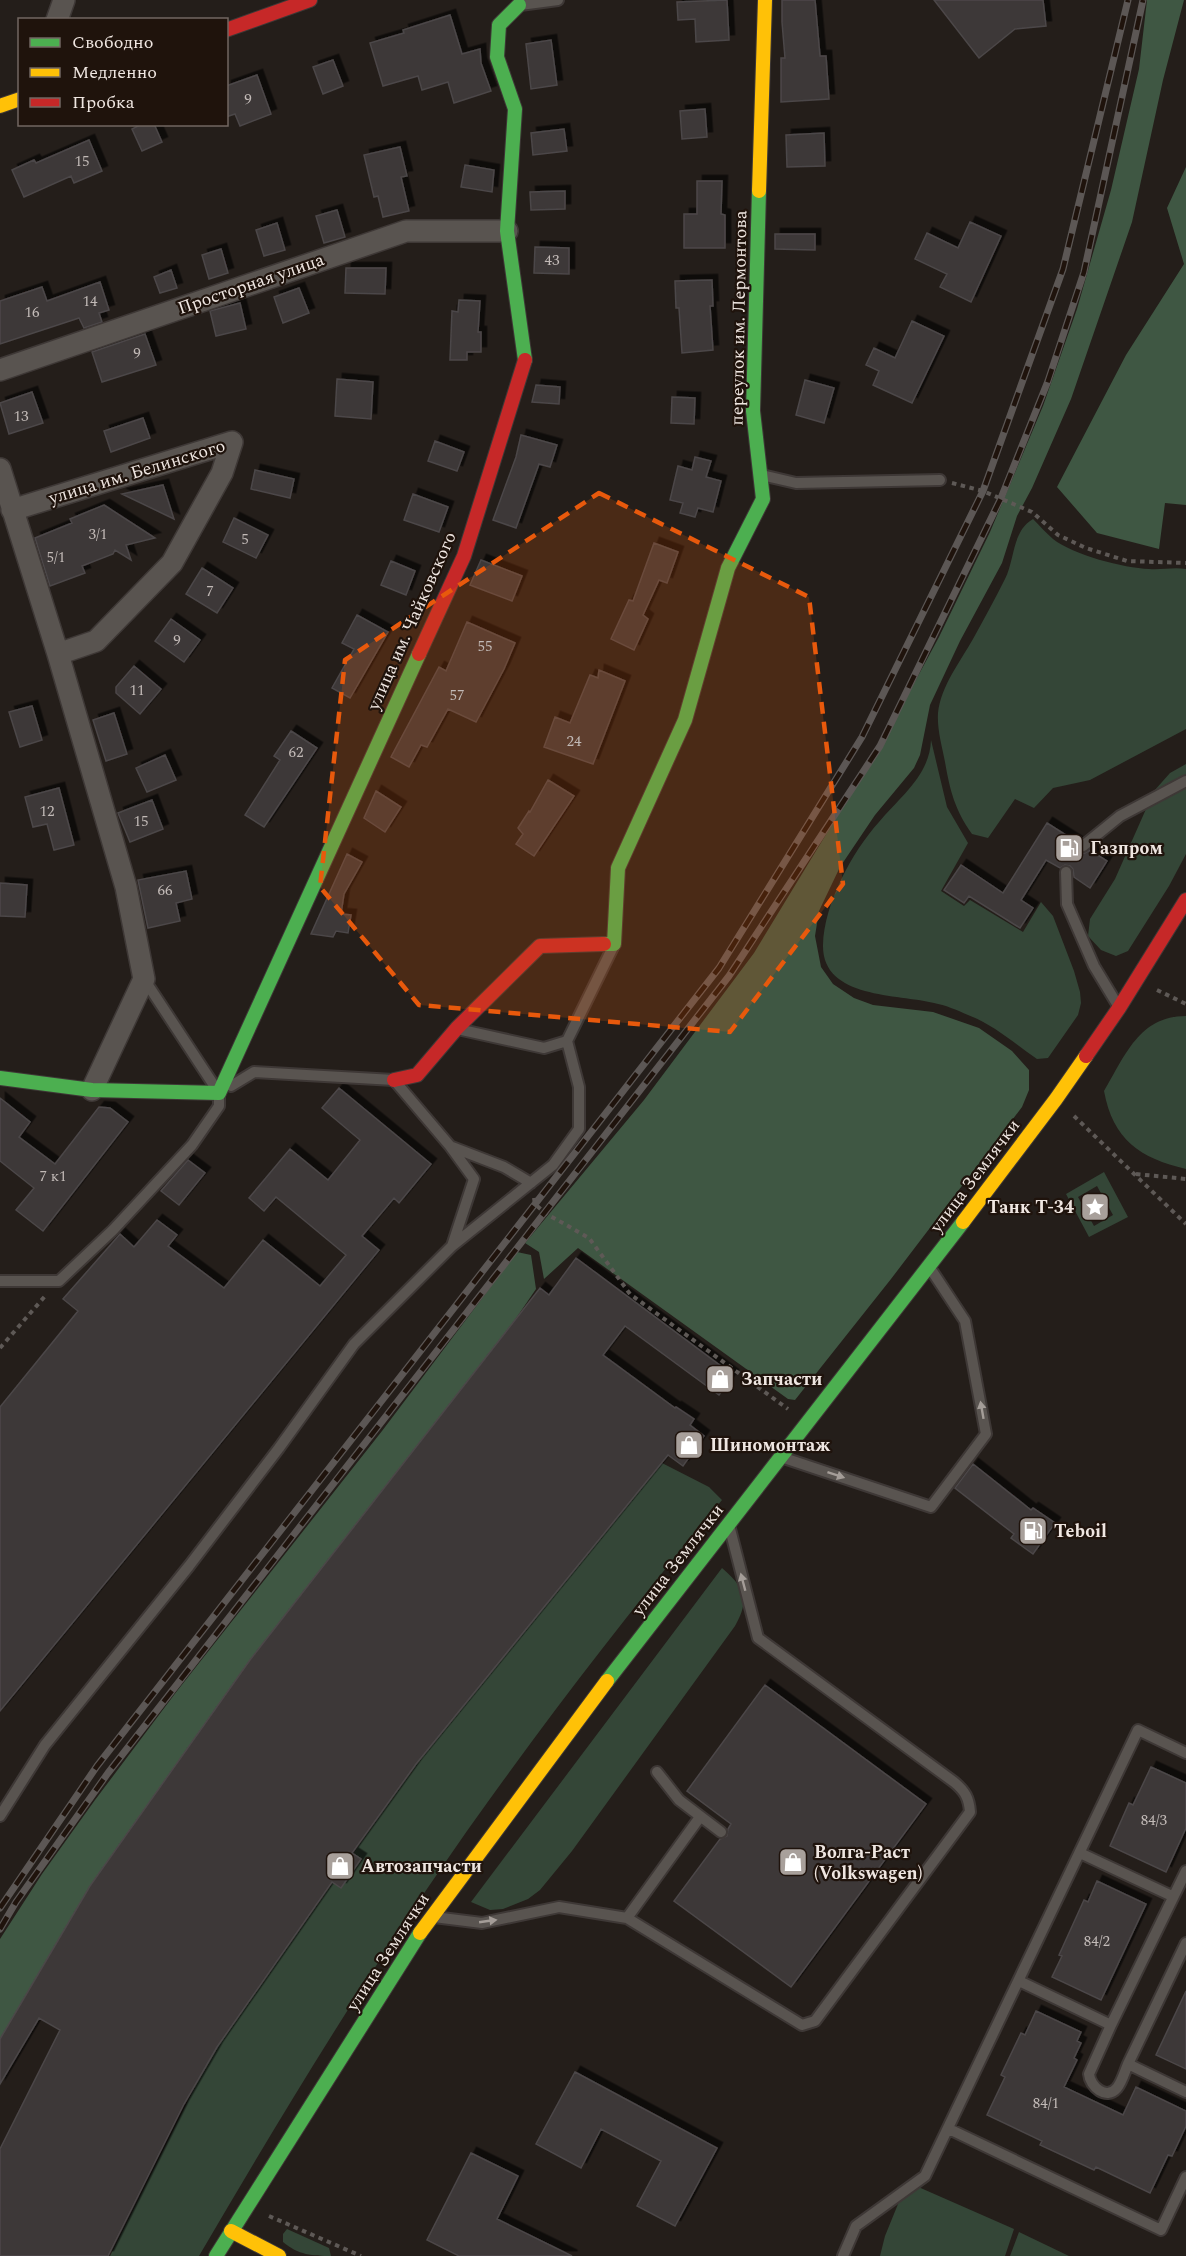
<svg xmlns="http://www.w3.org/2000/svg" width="1186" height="2256" font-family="Spectral,serif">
<defs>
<filter id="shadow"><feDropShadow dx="5.5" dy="-5.5" stdDeviation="0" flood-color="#0009"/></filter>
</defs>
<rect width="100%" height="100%" fill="#241e1a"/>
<path fill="#344637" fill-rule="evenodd" d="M1033 519C1040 526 1046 533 1053 539 1073 555 1124 568 1149 569 1162 570 1173 567 1186 569V729L1090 780 1053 788 1034 808 1015 799 988 838 972 834C955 810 950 791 945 762 942 746 937 730 938 713 941 686 960 662 973 639 984 619 995 599 1005 579 1015 559 1012 531 1033 519Z
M931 740 947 807 968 843 941 891 964 906 970 900 1023 932 1041 902 1053 916 1074 971 1080 992 1081 1003 1078 1015 1048 1058 1037 1059C1014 1043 994 1025 968 1015 957 1010 945 1005 934 1003 898 994 822 999 823 945 824 904 852 852 879 822 900 797 930 775 931 740Z
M1186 764V854L1169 886 1128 951 1116 956 1101 950 1088 936 1090 919 1115 879 1154 791 1170 773Z
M1186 1016V1169C1140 1158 1113 1140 1104 1091 1125 1056 1139 1016 1186 1016Z
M1104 1172 1128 1217 1089 1237 1066 1194ZM1097 1186 1113 1215 1094 1226 1078 1197Z
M662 1463 709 1487 722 1500C640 1598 561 1700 487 1803 382 1949 289 2102 199 2256H110L210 2057 236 2020 416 1764Z
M722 1568C745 1588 750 1599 735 1626L572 1851 540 1890 528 1899 503 1909 490 1910 471 1902Z
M907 2182 1014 2229 1005 2256H880L885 2236Z
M287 2229 329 2248 331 2256C313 2256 298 2255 283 2242V2234Z
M1019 2232 1069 2256H1010Z"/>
<path fill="#3f5743" d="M1147 0H1184L1163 80 1132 222 1071 399 1032 488 1017 516 1002 563 960 641 930 705 920 755 914 768 875 815 840 867 819 911 815 936 821 967 833 984 854 998 873 1005 933 1012 979 1028 1012 1051 1029 1070V1090L1022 1107 891 1279 795 1400 788 1399 578 1248 544 1279 539 1252 525 1243 644 1100 754 953 884 739 939 637 990 532 1043 406 1077 309 1111 190 1139 69Z
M1186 167V505L1165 503 1159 549 1097 533 1057 487 1126 355 1184 264 1167 208Z
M517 1252 531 1255 536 1289 508 1330 250 1660 90 1886 0 2039V1939L42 1874 95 1800 177 1691 382 1431Z"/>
<path fill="#3c3838" stroke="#4c4748" stroke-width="1.5" filter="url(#shadow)" d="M727 0 729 40 696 42 695 19 678 20 677 2Z
M782 0H815L820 56H826L829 99 781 102V58H785L782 22Z
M934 0H1043L1046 26 1015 29 979 58Z
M450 15 462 54 480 49 481 63 491 91 454 103 448 82 422 90 418 76 383 86 370 43 404 33 403 30Z
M551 40 557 85 531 89 526 44Z
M333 60 343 86 323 94 313 67Z
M257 75 271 114 240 126 235 114 226 117V86Z
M705 109 707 137 682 139 680 111Z
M142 124H154L162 142 142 151 132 129Z
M564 129 567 151 533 155 531 133Z
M824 133 825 166 787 167 786 135Z
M89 140 102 171 74 183 71 176 24 197 12 170 34 160 36 163Z
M400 147 407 176 401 177 409 211 383 217 378 196 374 197 364 155Z
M465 165 494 170 492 192 461 187Z
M697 181H722L721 214 725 215V248H684V214H697Z
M565 191V209L531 210 530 192Z
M337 210 345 237 324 243 316 216Z
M970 222 1001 236 971 302 940 287 947 274 915 259 927 233 958 248Z
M277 223 285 250 264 256 256 230Z
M775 234H815V250L775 249Z
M535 247 569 248V274L534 273Z
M221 249 228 273 209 279 202 255Z
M346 268H386L385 294 345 293Z
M171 270 177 288 160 293 154 277Z
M712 280 713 306H710L713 350 682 353 679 308H676L675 281Z
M100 282 109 310 99 313 102 322 84 328 79 318 0 344V301L42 287 47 301Z
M299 288 309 313 283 323 274 297Z
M459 300 480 301 478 332H481V352H467V360H450L452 311 458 312Z
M240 303 246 329 216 336 210 311Z
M912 321 944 336 912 403 873 385 879 371 866 365 874 348 895 358Z
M145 334 156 365 102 382 92 352Z
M337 379 373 382 371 419 335 416Z
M805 380 834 388 824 423 796 415Z
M536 385 560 387 559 404 532 402Z
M32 392 43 423 9 434 0 403Z
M672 397 695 398 694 424 671 423Z
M143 418 150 438 111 452 104 431Z
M521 435 557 445 550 467 539 464 516 528 493 520 516 457Z
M435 441 464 452 457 471 428 461Z
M695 457 711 461 706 477 721 481 713 512 698 508 695 517 680 513 683 503 670 500 678 466 692 470Z
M255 470 294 479 290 498 251 489Z
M163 485 174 519 122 494Z
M413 494 448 507 439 532 404 520Z
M104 505 155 538 126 545 131 560 115 550 113 554 82 566 85 573 50 586 35 538 72 523 70 519Z
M234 518 268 535 256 558 223 542Z
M654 543 678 552 667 583 659 580 643 615 648 619 634 650 611 639 629 600 633 601Z
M481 560 522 576 512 601 470 585Z
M391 561 415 571 406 595 381 585Z
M202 568 233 588 217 613 186 594Z
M357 615 388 632 350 698 332 688 354 649 342 643Z
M171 619 200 640 184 662 155 641Z
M467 622 515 643 504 669 476 722 448 709 427 747 421 745 409 767 391 757 439 667 446 671Z
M134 666 161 689 140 714 116 693V687Z
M599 670 625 681 593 764 544 747 555 717 570 723 590 675 598 678Z
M32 706 42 740 20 747 9 712Z
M114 713 127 754 106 761 93 720Z
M291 731 317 748 264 827 245 815 280 760 274 756Z
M165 755 176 780 147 792 136 768Z
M548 780 574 796 534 856 516 844 523 834 518 828 529 811 530 812Z
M59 788 74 845 54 850 47 824 33 827 25 797Z
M376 791 401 807 385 832 364 818Z
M152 800 163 829 130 842 118 813Z
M1047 823 1077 842 1076 848 1080 853H1085L1090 850 1107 861 1090 888 1074 877 1073 869 1070 866 1065 865 1060 868 1046 860 1021 900 1033 908 1020 928 969 896 964 903 944 890 961 865 1003 893Z
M347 854 362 862 344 894 341 914 351 915 348 933 336 931 333 937 311 934Z
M186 871 192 899 176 903 180 921 148 928 138 880Z
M0 883 27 885 25 917 0 916Z
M339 1088 431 1164 399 1203 394 1198 362 1236 379 1250 0 1711V1407L78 1311 63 1299 120 1234 134 1247 157 1220 177 1235 168 1246 224 1288 263 1240 320 1286 346 1255 276 1197 264 1211 249 1198 290 1149 328 1180 360 1140 322 1108Z
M0 1098 30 1122 19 1137 55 1164 99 1107 110 1108 128 1122 43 1231 16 1210 34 1188 0 1161Z
M188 1160 205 1173 179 1205 161 1191Z
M576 1258 733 1375 719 1395 625 1326 603 1355 675 1408 676 1407 694 1419 690 1425 704 1436 683 1466 668 1455 416 1764 352 1853 361 1859 341 1888 332 1882 217 2047 184 2104 108 2256H0V2149L60 2030 39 2018 0 2084V2039L90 1886 250 1660 540 1288 549 1295Z
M973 1464 1031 1510 1033 1508 1055 1523 1033 1554 1011 1538 1014 1534 955 1488Z
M765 1685 926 1804 791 1987 674 1901 720 1839 727 1836 728 1829 731 1824 687 1791Z
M1151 1767 1186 1783V1828L1166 1872 1110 1846 1129 1803 1133 1805Z
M1097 1881 1146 1904 1101 2000 1052 1977 1062 1956 1059 1955 1084 1900 1088 1902Z
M1186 1991V2069L1156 2055Z
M1036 2011 1081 2032 1077 2041 1081 2043 1074 2058 1077 2060 1064 2087 1123 2115 1136 2087 1186 2111V2126L1172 2156 1168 2155 1150 2193 1096 2167 1094 2170 1040 2145 1042 2141 987 2115 1005 2077 1001 2075 1021 2033 1025 2035Z
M575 2072 717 2148 675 2226 637 2206 661 2161 601 2129 581 2168 536 2144Z
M471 2153 518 2176 497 2219 572 2256H459L427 2240Z"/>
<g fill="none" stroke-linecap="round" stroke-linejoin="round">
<g stroke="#3e3836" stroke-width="14">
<path id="lane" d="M520 5 558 0
M762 475 796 483 940 480
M1083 846 1120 816 1186 781
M1066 872 1067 904 1094 966 1117 1004
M462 1030 544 1048 567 1041
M231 1086 254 1072 394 1080 450 1146 474 1179 452 1246
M452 1147 504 1167 531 1183
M0 1281H59L113 1230 192 1145 219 1106V1093L144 979
M784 1458 931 1507 986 1434 965 1321 930 1268
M657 1772 679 1800 721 1832
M0 1816 45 1745 189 1566 279 1448 354 1344 452 1246 553 1165 579 1129V1087L567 1041 613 947
M1080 1853 1172 1896
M434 1917 482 1923 559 1907 627 1918 802 2025 815 2021 970 1812C969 1798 965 1791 954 1782L758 1638 730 1529
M627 1918 700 1817
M1186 1943 1128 2064 1186 2092
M1019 1981 1111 2025 1186 1871
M1111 2025 1089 2074C1090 2086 1106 2101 1117 2088 1122 2082 1125 2071 1128 2064
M949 2129 1161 2230 1186 2177
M843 2256 856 2226 925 2176 1138 1730 1186 1753"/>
</g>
<g stroke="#3e3836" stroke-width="24">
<path id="street" d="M57 20 64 0
M0 370 406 231H507
M0 469 58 654 126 887 144 979 92 1090
M12 510 232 442 222 473 172 563 96 641 58 654"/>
</g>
<g stroke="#3e3836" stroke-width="16">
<path id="fast" d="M519 5 499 25 497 57 515 109 507 231 525 360
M604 944H614L618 868 685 720 728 568 763 499 753 411 759 191
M0 1078 92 1090 219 1093 419 654
M607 1681 963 1222
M216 2256 420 1933"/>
</g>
<g stroke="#3e3836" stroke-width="16">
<path id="slow" d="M0 106 20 99
M759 191 765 0
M963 1222 1056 1099 1086 1056
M420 1933 607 1681
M231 2231 279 2256"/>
</g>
<g stroke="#3e3836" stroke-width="16">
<path id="jam" d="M226 30 310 0
M419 654 464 556 525 360
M1086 1056 1119 1008 1186 900
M394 1080 417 1075 457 1028 540 946 604 944"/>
</g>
<path stroke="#5e5956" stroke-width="4" stroke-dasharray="4.5 4.5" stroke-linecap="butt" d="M952 483 983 491 1032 512 1058 535 1086 548 1127 561 1186 563
M1157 990 1186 1004
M1074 1116 1186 1224
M1136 1174 1186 1179
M534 1198 535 1204 545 1213 589 1238 630 1294 788 1409
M0 1348 46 1295
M269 2216 361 2256"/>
<use href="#lane" stroke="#595450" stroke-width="10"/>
<use href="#street" stroke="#595450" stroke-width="21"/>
<use href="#fast" stroke="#4caf50" stroke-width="14"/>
<use href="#slow" stroke="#ffc107" stroke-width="14"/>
<use href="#jam" stroke="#c62828" stroke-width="14"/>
<g stroke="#5c5755" stroke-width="7">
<path id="rail" d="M0 1908 97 1766 719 968 862 737 983 491 1063 269 1128 0
M0 1929 16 1902 108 1773 729 976 880 746 1001 498 1048 381 1084 272 1143 0"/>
</g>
<use href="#rail" stroke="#1f130c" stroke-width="4.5" stroke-dasharray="14" stroke-linecap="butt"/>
</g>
<defs><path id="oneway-solid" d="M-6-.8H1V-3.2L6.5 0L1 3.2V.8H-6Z" transform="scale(1.5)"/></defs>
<g fill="#a49d98">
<use href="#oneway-solid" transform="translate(982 1410) rotate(-100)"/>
<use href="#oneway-solid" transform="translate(836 1475) rotate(18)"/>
<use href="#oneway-solid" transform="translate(743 1582) rotate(-105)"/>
<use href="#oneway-solid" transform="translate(488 1921) rotate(-8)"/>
</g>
<path fill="#e8590c" fill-opacity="0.2" stroke="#e8590c" stroke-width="4.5" stroke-dasharray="12 8" stroke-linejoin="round" d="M599 493 809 597 843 884 730 1032 419 1005 320 887 345 660Z"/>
<defs>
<g id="fuel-square" transform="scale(1.5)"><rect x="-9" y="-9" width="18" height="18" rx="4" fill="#a8a09b" stroke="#1f130c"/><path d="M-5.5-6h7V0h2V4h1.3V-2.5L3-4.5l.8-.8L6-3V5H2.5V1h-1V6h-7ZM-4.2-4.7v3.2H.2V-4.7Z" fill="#fff"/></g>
<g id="sight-square" transform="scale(1.5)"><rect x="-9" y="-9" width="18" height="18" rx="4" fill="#a8a09b" stroke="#1f130c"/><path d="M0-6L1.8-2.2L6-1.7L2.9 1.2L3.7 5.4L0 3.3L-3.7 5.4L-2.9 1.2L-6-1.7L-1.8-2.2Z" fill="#fff"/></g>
<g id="shop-square" transform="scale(1.5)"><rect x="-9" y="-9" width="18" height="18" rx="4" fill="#a8a09b" stroke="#1f130c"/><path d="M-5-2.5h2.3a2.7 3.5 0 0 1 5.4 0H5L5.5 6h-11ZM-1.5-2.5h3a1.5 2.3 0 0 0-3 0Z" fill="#fff"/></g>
</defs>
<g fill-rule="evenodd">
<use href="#fuel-square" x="1069" y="848"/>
<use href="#sight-square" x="1095" y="1207"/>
<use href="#shop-square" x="720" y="1379"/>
<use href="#shop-square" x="689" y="1445"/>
<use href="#fuel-square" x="1033" y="1531"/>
<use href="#shop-square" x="793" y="1862"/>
<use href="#shop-square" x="340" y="1866"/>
</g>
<g text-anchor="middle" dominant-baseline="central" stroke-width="4.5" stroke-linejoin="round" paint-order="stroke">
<g font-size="15" fill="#c2bab7">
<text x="248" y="99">9</text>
<text x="82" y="161">15</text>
<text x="552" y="260">43</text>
<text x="90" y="301">14</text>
<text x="32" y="312">16</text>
<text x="137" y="353">9</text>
<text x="21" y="416">13</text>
<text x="98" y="534">3/1</text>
<text x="245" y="539">5</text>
<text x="56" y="557">5/1</text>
<text x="210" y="591">7</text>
<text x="177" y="640">9</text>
<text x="485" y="646">55</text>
<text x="137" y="690">11</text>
<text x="457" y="695">57</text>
<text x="574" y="741">24</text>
<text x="296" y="752">62</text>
<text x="47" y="811">12</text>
<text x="141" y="821">15</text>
<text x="165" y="890">66</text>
<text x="53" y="1176">7 к1</text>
<text x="1154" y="1820">84/3</text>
<text x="1097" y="1941">84/2</text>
<text x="1046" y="2103">84/1</text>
</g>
<g font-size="18" fill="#efe6e1" stroke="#1f130c">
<text transform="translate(251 284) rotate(-19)">Просторная улица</text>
<text transform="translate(739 318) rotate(-89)">переулок им. Лермонтова</text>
<text transform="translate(137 472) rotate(-17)">улица им. Белинского</text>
<text transform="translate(412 621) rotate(-66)">улица им. Чайковского</text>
<text transform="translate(975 1176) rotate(-53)">улица Землячки</text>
<text transform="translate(678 1560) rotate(-52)">улица Землячки</text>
<text transform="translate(388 1952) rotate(-57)">улица Землячки</text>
</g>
<g font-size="18" font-weight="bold" fill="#efe6e1" stroke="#1f130c" text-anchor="start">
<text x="1090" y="848">Газпром</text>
<text x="1074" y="1207" text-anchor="end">Танк Т-34</text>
<text x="741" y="1379">Запчасти</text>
<text x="710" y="1445">Шиномонтаж</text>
<text x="1054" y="1531">Teboil</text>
<text x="814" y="1852">Волга-Раст<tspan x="814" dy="21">(Volkswagen)</tspan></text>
<text x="361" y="1866">Автозапчасти</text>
</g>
</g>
<rect x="18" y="18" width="210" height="108" fill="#1f130c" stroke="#726761" stroke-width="1.5"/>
<rect x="30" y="38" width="30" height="9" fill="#4caf50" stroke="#726761" stroke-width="1.5"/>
<text x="72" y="48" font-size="18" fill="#efe6e1">Свободно</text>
<rect x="30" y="68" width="30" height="9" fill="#ffc107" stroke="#726761" stroke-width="1.5"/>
<text x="72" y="78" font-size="18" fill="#efe6e1">Медленно</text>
<rect x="30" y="98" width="30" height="9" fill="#c62828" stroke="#726761" stroke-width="1.5"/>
<text x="72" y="108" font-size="18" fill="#efe6e1">Пробка</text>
</svg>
